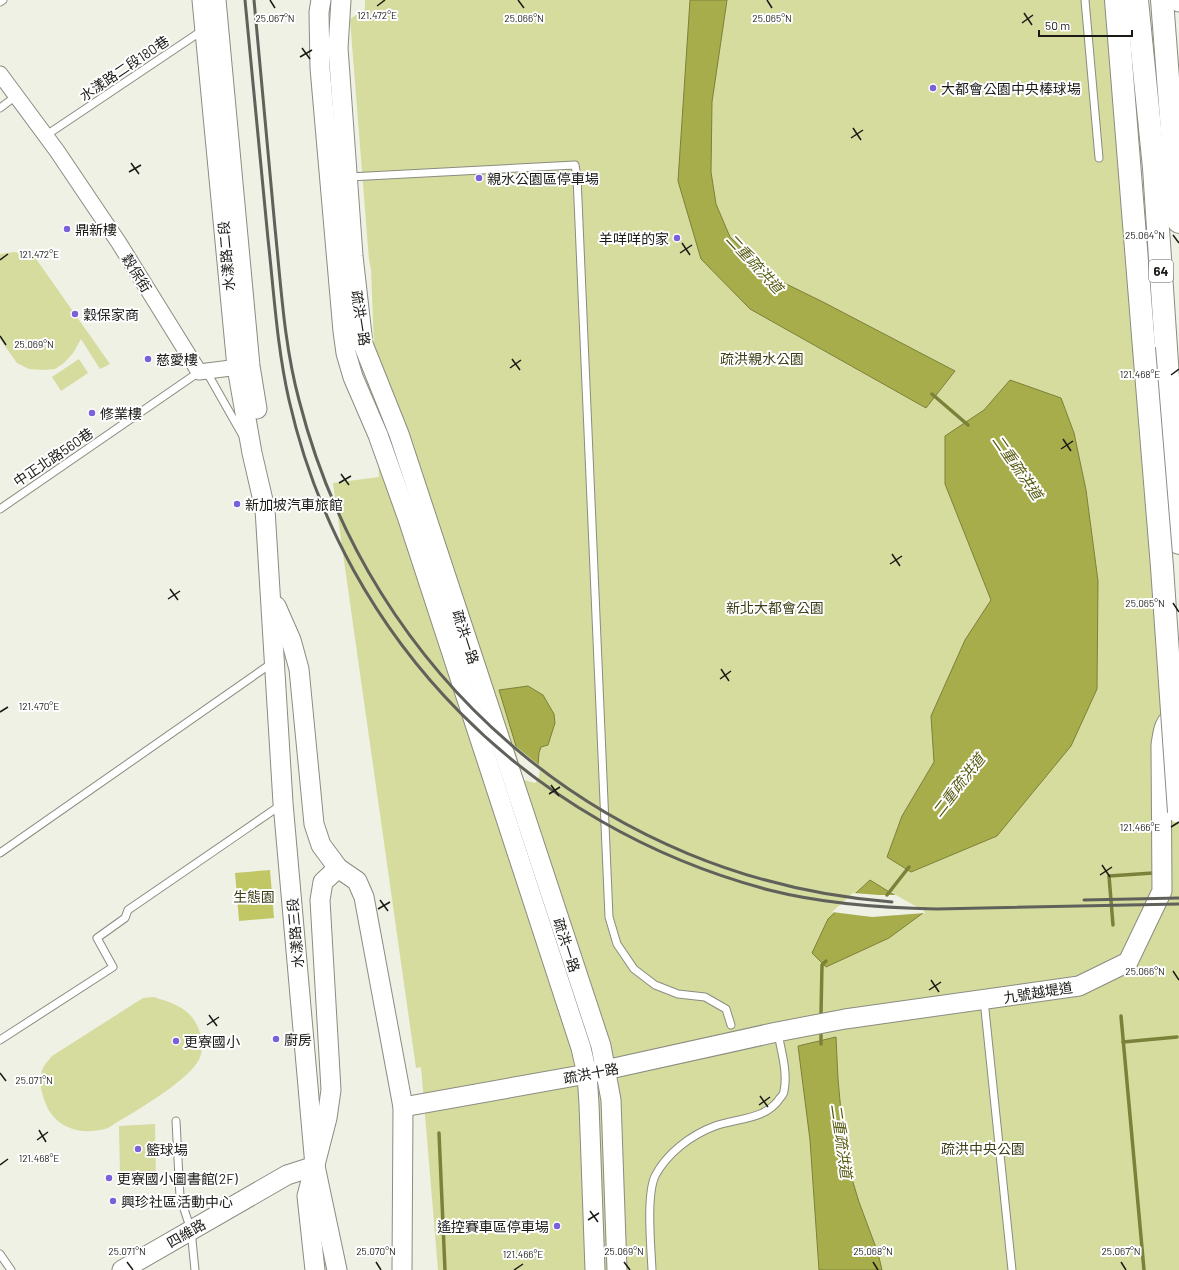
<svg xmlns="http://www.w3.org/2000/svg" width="1179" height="1270" viewBox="0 0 1179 1270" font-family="Barlow,'Noto Sans TC',sans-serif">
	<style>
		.green { fill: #d6db9e }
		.forest { fill: #c0c764 }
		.water { fill: #a7ad4a; stroke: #7c813a }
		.pier { fill: #eff1e5 }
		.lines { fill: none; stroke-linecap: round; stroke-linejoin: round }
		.stream { stroke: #7c813a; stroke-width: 3.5 }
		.service-casing { stroke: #8b8c81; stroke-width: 9 }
		.minor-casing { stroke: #8b8c81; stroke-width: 17 }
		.tertiary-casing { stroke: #8b8c81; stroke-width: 21 }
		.trunk-casing { stroke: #8b8c81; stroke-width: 24 }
		.service { stroke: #fff; stroke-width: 7 }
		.minor { stroke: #fff; stroke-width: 15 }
		.tertiary { stroke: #fff; stroke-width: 19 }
		.trunk { stroke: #fff; stroke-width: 22 }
		.rail { stroke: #60615a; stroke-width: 3 }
		.trunk-bridge-casing { stroke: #8b8c81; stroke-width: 24; stroke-linecap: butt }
		.trunk-bridge { stroke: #fff; stroke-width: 22 }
		.ticks { fill: none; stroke: #191a16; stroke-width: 1.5 }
		.poi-dot { fill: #7a60da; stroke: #fff; stroke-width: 1.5 }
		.labels { text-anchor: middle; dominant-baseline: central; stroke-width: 4; stroke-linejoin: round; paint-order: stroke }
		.shield { fill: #fff; stroke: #5e5f5c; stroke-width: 1 }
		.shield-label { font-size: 13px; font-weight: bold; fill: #191a16 }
		.street-label { font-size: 14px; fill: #191a16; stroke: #fff }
		.poi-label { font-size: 14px; fill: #191a16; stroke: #fff; text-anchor: start }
		.park-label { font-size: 14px; fill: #3c3e15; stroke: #fff }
		.water-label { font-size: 15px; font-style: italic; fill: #575b11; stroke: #fff }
		.ticks-label { font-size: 10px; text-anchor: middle; fill: #191a16; stroke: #fff; stroke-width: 4; stroke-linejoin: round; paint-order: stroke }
	</style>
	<rect width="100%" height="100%" fill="#eff1e5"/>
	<g class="green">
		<path d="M365,0H1115L1179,773V1270H438L421,1067L416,1068L333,483L379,477L371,269L369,260L350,19L365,9Z"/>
		<path d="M14,252L24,253L34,256L110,364L100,369L81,339L73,353L64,363L55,369L43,370L29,369L17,363L0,339V254Z"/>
		<path d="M79,359L88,373L61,391L52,377Z"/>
		<path d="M154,997C175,1004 193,1009 200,1033C202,1042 203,1049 200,1057C192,1080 130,1114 108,1128C79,1137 51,1127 43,1096C40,1087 39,1077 43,1068C45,1064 49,1060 52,1056L143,998Z"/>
		<path d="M155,1124L156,1185L129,1186L120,1173L119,1126Z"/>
	</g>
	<path class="forest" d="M270,870L274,918L239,921L235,873Z"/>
	<g class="water">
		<path d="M690,0H727L712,102L711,172L716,204L730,237L770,276L823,302L955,371L926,408L750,309L701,259L678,181Z"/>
		<path d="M1010,380L1061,398L1074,433L1086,490L1098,581L1097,689L1071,746L997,836L911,872L887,857L902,816L934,762L931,716L965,640L991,600L945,484V436L984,410Z"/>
		<path d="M528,686L543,695L554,714L555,723L548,745L541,747L539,753L537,776L526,779L499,690Z"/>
		<path d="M870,880L923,913L889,938L826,967L812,953L828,919Z"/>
		<path d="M836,1037L838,1079L845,1156L859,1202L878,1253L882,1270H819L810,1140L798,1046Z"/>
	</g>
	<g class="pier">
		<path d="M514,745L540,766L539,777L535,783L524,780Z"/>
		<path d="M853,893L879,895H896L924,911L925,913L872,917L832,912Z"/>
	</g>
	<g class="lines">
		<g class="stream">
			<path d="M932,394L968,425"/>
			<path d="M887,895L909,867"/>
			<path d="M1113,925L1109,876L1153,873"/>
			<path d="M821,1013L822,965L826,961"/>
			<path d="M1121,1016L1144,1270"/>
			<path d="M1123,1042L1177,1037"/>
			<path d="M821,1044V1035"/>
			<path d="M439,1133L445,1270"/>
		</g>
		<defs>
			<g id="service">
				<path d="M1085,0L1099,158"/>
				<path d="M0,2L3,0"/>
				<path d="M0,108L16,96"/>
				<path d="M45,136L203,30"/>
				<path d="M349,177L575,165L577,177L609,917L617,944L634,969L655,985L678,994L705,997L726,1009L731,1025"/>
				<path d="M0,509L199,372L209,376L243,436"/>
				<path d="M0,853L272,663"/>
				<path d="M984,1000L1012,1270"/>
				<path d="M0,1040L113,967L97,938L125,918L128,910L281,805"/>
				<path d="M176,1121L180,1197L191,1230L195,1270"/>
				<path d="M0,1254L11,1270"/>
				<path d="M652,1270C651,1247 646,1196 655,1176C667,1153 691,1135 715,1126C737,1118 766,1120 780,1098C782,1096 784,1093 784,1091C788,1072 781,1051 778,1033"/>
			</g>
			<path id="minor" d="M0,74L57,151L119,243L199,372L247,366"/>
			<g id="tertiary">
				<path d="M202,0L237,367L252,453L265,509L283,803L315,1166L337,1270"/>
				<path d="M216,0L250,366L257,409"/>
				<path d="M321,0L319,12L320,68L343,331L346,353L353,377L378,435L408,519L581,1048L587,1074L589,1104L595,1270"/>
				<path d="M341,0L338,48L353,256L363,344L399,434L601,1046L611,1100L617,1270"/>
				<path d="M1179,0V2"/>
				<path d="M276,606L291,640L299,669L314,824L321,845L338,868"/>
				<path d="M403,1107L587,1074L777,1032L845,1019L1079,986L1128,962L1162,891L1161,745C1163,733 1163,722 1175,715"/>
				<path d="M122,1270L287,1175L315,1166"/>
				<path d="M315,1270L307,1196L327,1118L331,1090L320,900L323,882L338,868L357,881L364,897L403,1107L402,1270"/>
			</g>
			<g id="trunk">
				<path d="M1116,0L1144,348"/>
				<path d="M1137,0L1154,168L1179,543"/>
				<path d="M1162,0L1179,222"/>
			</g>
		</defs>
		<use href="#service" class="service-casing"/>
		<use href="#minor" class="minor-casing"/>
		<use href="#tertiary" class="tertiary-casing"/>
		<use href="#trunk" class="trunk-casing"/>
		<use href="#service" class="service"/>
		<use href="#minor" class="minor"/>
		<use href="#tertiary" class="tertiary"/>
		<use href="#trunk" class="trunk"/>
		<g class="rail">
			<path d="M245,0C253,80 261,160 268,239C274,293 277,347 289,400C344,643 530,827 769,890C824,904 880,908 937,909L1179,904"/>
			<path d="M254,0C261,76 268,152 275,228C281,286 284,344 299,400C370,679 604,880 892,902"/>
			<path d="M1084,900L1179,898"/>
		</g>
		<defs>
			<path id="trunk-bridge" d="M1144,348L1162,567L1179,812"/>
		</defs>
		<use href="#trunk-bridge" class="trunk-bridge-casing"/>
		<use href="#trunk-bridge" class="trunk-bridge"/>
	</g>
	<path class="ticks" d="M270,0L275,8M518,0L524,8M767,0L772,8M377,6L385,0M1024,13L1032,25M1022,23L1033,15M302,48L310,59M300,57L312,50M853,128L861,140M851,138L863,130M131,163L139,174M129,172L141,165M1173,235L1179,243M682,243L690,255M680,253L692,245M0,260L8,254M0,336L6,345M512,359L520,370M510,368L521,360M1171,375L1179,369M1063,439L1071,451M1061,449L1073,441M341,474L349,485M339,483L351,476M892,554L900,566M890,564L902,556M170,589L178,600M168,599L180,591M1173,603L1179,612M721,669L729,681M720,679L731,671M0,712L8,707M551,785L559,796M549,794L560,787M1171,827L1179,822M1102,865L1110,877M1100,875L1112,867M380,900L388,911M378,909L390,902M1173,971L1179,980M931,980L939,992M929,990L941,982M209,1015L217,1026M207,1025L219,1017M0,1073L6,1081M760,1096L768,1107M759,1105L770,1097M39,1130L46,1142M37,1140L48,1132M0,1165L8,1159M590,1211L598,1222M588,1220L599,1213M127,1262L133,1270M376,1262L381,1270M624,1262L630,1270M873,1262L878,1270M1121,1262L1126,1270M514,1270L523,1264"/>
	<g class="poi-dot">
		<circle cx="933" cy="88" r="4"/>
		<circle cx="479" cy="178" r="4"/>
		<circle cx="67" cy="229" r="4"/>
		<circle cx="677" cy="238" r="4"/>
		<circle cx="75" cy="314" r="4"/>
		<circle cx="148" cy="359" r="4"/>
		<circle cx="92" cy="413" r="4"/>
		<circle cx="237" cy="504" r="4"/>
		<circle cx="276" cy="1039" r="4"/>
		<circle cx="176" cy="1041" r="4"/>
		<circle cx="138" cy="1149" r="4"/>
		<circle cx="109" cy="1178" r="4"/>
		<circle cx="113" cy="1201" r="4"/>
		<circle cx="557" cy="1226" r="4"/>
	</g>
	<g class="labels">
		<rect class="shield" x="1149" y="260" width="24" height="22" rx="3"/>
		<g class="shield-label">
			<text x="1161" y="271">64</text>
		</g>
		<g class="street-label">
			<text transform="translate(124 68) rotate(-34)">水漾路二段180巷</text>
			<text transform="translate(226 256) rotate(-95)">水漾路二段</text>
			<text transform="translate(137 273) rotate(58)">穀保街</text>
			<text transform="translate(361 318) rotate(81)">疏洪一路</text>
			<text transform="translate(53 457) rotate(-34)">中正北路560巷</text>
			<text transform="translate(466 637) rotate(72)">疏洪一路</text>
			<text transform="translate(295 933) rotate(-95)">水漾路三段</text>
			<text transform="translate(567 945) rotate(72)">疏洪一路</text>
			<text transform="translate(1038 992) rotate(-9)">九號越堤道</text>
			<text transform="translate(591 1073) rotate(-11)">疏洪十路</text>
			<text transform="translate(186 1233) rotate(-30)">四維路</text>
		</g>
		<g class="poi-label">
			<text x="941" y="88">大都會公園中央棒球場</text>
			<text x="487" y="178">親水公園區停車場</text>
			<text x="75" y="229">鼎新樓</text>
			<text x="669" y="238" text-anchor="end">羊咩咩的家</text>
			<text x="83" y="314">穀保家商</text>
			<text x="156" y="359">慈愛樓</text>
			<text x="100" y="413">修業樓</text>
			<text x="245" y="504">新加坡汽車旅館</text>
			<text x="284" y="1039">廚房</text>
			<text x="184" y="1041">更寮國小</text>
			<text x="146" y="1149">籃球場</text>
			<text x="117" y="1178">更寮國小圖書館(2F)</text>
			<text x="121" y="1201">興珍社區活動中心</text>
			<text x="549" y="1226" text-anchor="end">遙控賽車區停車場</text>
		</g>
		<g class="park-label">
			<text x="762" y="358">疏洪親水公園</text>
			<text x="775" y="607">新北大都會公園</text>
			<text x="254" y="896">生態園</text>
			<text x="983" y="1148">疏洪中央公園</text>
		</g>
		<g class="water-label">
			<text transform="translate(755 263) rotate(47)">二重疏洪道</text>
			<text transform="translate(1018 467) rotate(55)">二重疏洪道</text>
			<text transform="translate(958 785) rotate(-52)">二重疏洪道</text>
			<text transform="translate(842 1141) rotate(82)">二重疏洪道</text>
		</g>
	</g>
	<g class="ticks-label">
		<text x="377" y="19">121.472°E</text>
		<text x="275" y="22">25.067°N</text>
		<text x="524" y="22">25.066°N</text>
		<text x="772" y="22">25.065°N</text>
		<text x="1145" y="239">25.064°N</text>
		<text x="39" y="258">121.472°E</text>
		<text x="34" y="348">25.069°N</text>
		<text x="1140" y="378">121.468°E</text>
		<text x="1145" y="607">25.065°N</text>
		<text x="39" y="710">121.470°E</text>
		<text x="1140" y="831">121.466°E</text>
		<text x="1145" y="975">25.066°N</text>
		<text x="34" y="1084">25.071°N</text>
		<text x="39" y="1162">121.468°E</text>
		<text x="127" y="1255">25.071°N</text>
		<text x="376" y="1255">25.070°N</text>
		<text x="624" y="1255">25.069°N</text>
		<text x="873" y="1255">25.068°N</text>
		<text x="1121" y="1255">25.067°N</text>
		<text x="523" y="1258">121.466°E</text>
	</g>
	<path d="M1039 30v6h93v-6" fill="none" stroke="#191a16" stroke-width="2"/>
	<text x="1045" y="30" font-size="12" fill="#191a16" stroke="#ffffff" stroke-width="3" paint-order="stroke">50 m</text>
</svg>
